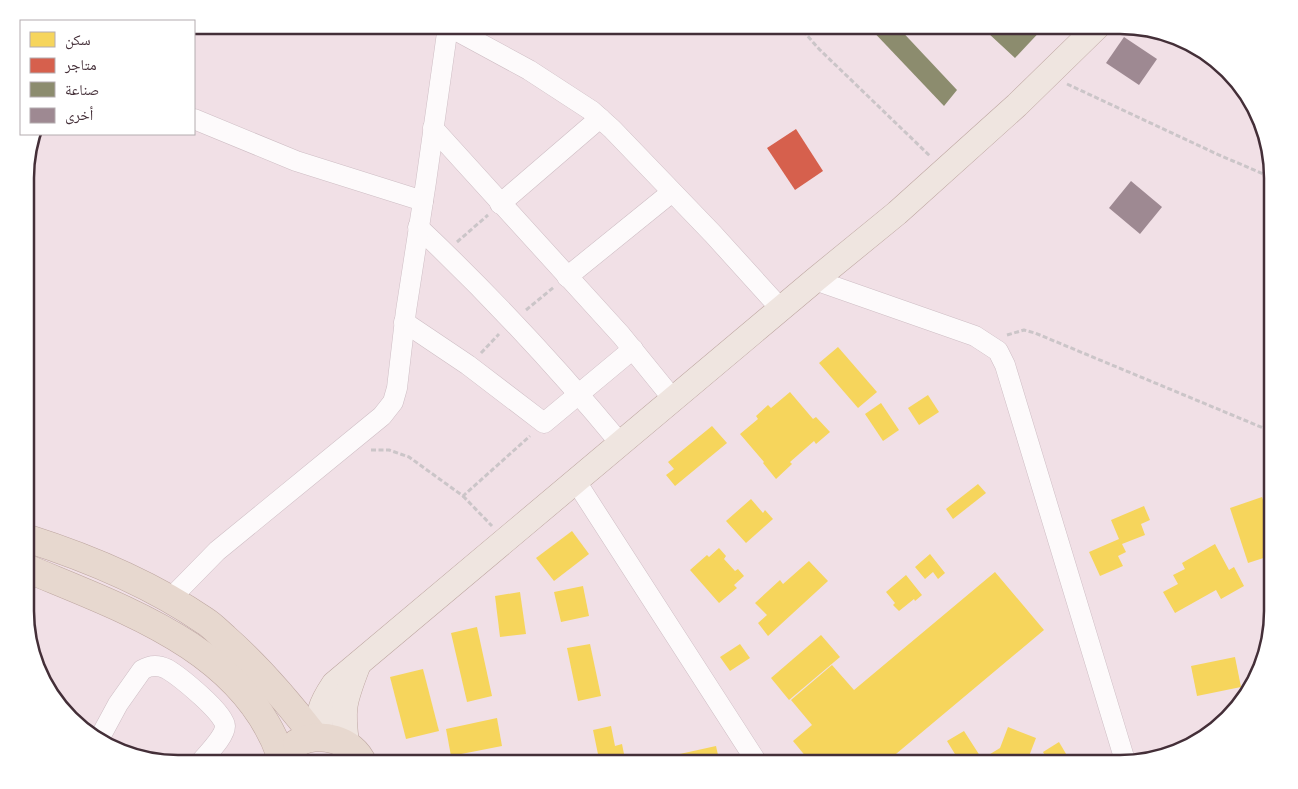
<svg xmlns="http://www.w3.org/2000/svg" width="1298" height="789" viewBox="0 0 1298 789" font-family="'Noto Sans','Noto Naskh Arabic',sans-serif">
	<style>
		.homes { fill: #f6d55c }
		.shops { fill: #d6604d }
		.industry { fill: #8c8c6e }
		.building { fill: #9e8992 }
		.lines { fill: none; stroke-linecap: round; stroke-linejoin: round }
		.minor-casing { stroke: #cebdc4; stroke-width: 21 }
		.major-casing { stroke: #bda6a0; stroke-width: 26 }
		.highway-casing { stroke: #bda6a0; stroke-width: 29 }
		.path { stroke: #cbc5c8; stroke-width: 3; stroke-dasharray: 5 2.5; stroke-linecap: butt }
		.minor { stroke: #fdfafb; stroke-width: 20 }
		.major { stroke: #efe5e0; stroke-width: 25 }
		.highway { stroke: #e7d8cf; stroke-width: 28 }
		.rim { fill: none; stroke: #442f38; stroke-width: 2.5 }
	</style>
	<rect width="100%" height="100%" fill="#f1e0e6"/>
	<g class="homes">
		<path d="M838,347L877,392L858,408L819,363Z"/>
		<path d="M790,392L813,419L816,417L830,432L816,444L814,441L790,462L792,464L776,479L763,463L764,462L740,434L758,419L756,416L768,405L771,408Z"/>
		<path d="M928,395L939,412L919,425L908,408Z"/>
		<path d="M881,403L899,430L883,441L865,414Z"/>
		<path d="M712,426L727,443L675,486L666,475L674,469L668,462Z"/>
		<path d="M978,484L986,493L953,519L946,509Z"/>
		<path d="M1262,497L1273,528V555L1248,563L1230,508Z"/>
		<path d="M751,499L763,513L765,510L773,519L746,543L726,521Z"/>
		<path d="M1144,506L1150,520L1141,524L1145,535L1122,544L1126,552L1118,556L1123,566L1100,576L1089,552L1119,539L1111,520Z"/>
		<path d="M572,531L589,554L554,581L536,558Z"/>
		<path d="M1215,544L1229,570L1234,567L1244,586L1221,599L1216,590L1175,613L1163,592L1178,584L1173,575L1185,569L1182,563Z"/>
		<path d="M719,548L726,556L724,559L735,571L738,569L744,576L734,585L737,588L719,603L690,570L707,555L709,557Z"/>
		<path d="M930,554L945,573L938,579L933,572L925,579L915,567Z"/>
		<path d="M809,561L828,581L768,636L758,623L767,615L755,603L780,580L783,584Z"/>
		<path d="M995,572L1044,630L884,764H812L793,741L812,725L791,700L832,665L854,690Z"/>
		<path d="M906,575L922,595L915,601L914,599L899,611L893,605L895,603L886,592Z"/>
		<path d="M583,586L589,616L561,622L554,592Z"/>
		<path d="M520,592L526,634L500,637L495,596Z"/>
		<path d="M477,627L492,696L467,702L451,633Z"/>
		<path d="M821,635L840,657L789,700L771,678Z"/>
		<path d="M590,644L601,696L578,701L567,648Z"/>
		<path d="M740,644L750,658L730,671L720,657Z"/>
		<path d="M1235,657L1241,687L1197,696L1191,666Z"/>
		<path d="M423,669L439,731L406,739L390,677Z"/>
		<path d="M497,718L502,746L451,756L446,729Z"/>
		<path d="M611,726L615,746L622,744L626,764H600L593,730Z"/>
		<path d="M1008,727L1036,738L1026,764H961L947,741L964,731L982,759L1000,748Z"/>
		<path d="M1059,742L1072,764H1050L1043,752Z"/>
		<path d="M716,746L720,764H658L657,759Z"/>
	</g>
	<path class="shops" d="M796,129L823,171L795,190L767,148Z"/>
	<g class="industry">
		<path d="M867,25H896L957,90L944,106Z"/>
		<path d="M991,25H1046L1015,58L988,33L994,28Z"/>
	</g>
	<g class="building">
		<path d="M1124,37L1157,59L1139,85L1106,63Z"/>
		<path d="M1131,181L1162,207L1140,234L1109,208Z"/>
		<path d="M26,243L35,246L28,275H26Z"/>
	</g>
	<g class="lines">
		<defs>
			<g id="minor">
				<path d="M446,25L529,70L592,111L612,129L713,234L781,309"/>
				<path d="M194,119L296,161L423,201"/>
				<path d="M433,128L621,335L673,399"/>
				<path d="M500,204L600,118"/>
				<path d="M418,227C490,295 557,367 620,443"/>
				<path d="M567,277L672,192"/>
				<path d="M815,280L975,336L998,351L1005,365L1126,764"/>
				<path d="M404,322L468,365L544,423L633,349"/>
				<path d="M575,480L758,764"/>
				<path d="M170,599L217,551L382,416L393,402L397,388L406,311L426,182L448,26"/>
				<path d="M98,741L118,704L142,670C150,665 159,665 167,669C179,676 225,713 225,726C225,737 206,755 199,764"/>
			</g>
			<g id="major">
				<path d="M322,737C317,712 320,705 334,684L815,280L897,213L1017,105L1099,25"/>
				<path d="M347,745C341,708 345,699 358,665"/>
			</g>
			<g id="highway">
				<path d="M26,538C89,558 151,584 205,621C213,626 219,633 225,638C259,668 288,702 315,737"/>
				<path d="M26,568C123,609 243,648 281,756"/>
				<path d="M297,743C319,731 353,739 363,764"/>
			</g>
		</defs>
		<use href="#minor" class="minor-casing"/>
		<use href="#major" class="major-casing"/>
		<use href="#highway" class="highway-casing"/>
		<g class="path">
			<path d="M798,25L819,49L931,157"/>
			<path d="M1067,84L1219,155L1273,178"/>
			<path d="M457,242L488,215"/>
			<path d="M526,310L554,287"/>
			<path d="M1007,335L1024,330L1035,333L1273,432"/>
			<path d="M481,353L499,334"/>
			<path d="M371,450H389L409,457L463,496L530,436"/>
			<path d="M463,496L492,526"/>
		</g>
		<use href="#minor" class="minor"/>
		<use href="#major" class="major"/>
		<use href="#highway" class="highway"/>
	</g>
	<path d="M0 0H1298V789H0ZM178 34H1120A144 144 0 0 1 1264 178V611A144 144 0 0 1 1120 755H178A144 144 0 0 1 34 611V178A144 144 0 0 1 178 34Z" fill="#fff" fill-rule="evenodd"/>
	<path class="rim" d="M178 34H1120A144 144 0 0 1 1264 178V611A144 144 0 0 1 1120 755H178A144 144 0 0 1 34 611V178A144 144 0 0 1 178 34Z"/>
	<rect x="20" y="20" width="175" height="115" fill="#ffffff" stroke="#b4acaf"/>
	<rect x="30" y="32" width="25" height="15" fill="#f6d55c" stroke="#b4acaf"/>
	<text x="65" y="45" font-size="15" fill="#442f38">سكن</text>
	<rect x="30" y="58" width="25" height="15" fill="#d6604d" stroke="#b4acaf"/>
	<text x="65" y="70" font-size="15" fill="#442f38">متاجر</text>
	<rect x="30" y="82" width="25" height="15" fill="#8c8c6e" stroke="#b4acaf"/>
	<text x="65" y="95" font-size="15" fill="#442f38">صناعة</text>
	<rect x="30" y="108" width="25" height="15" fill="#9e8992" stroke="#b4acaf"/>
	<text x="65" y="120" font-size="15" fill="#442f38">أخرى</text>
</svg>
